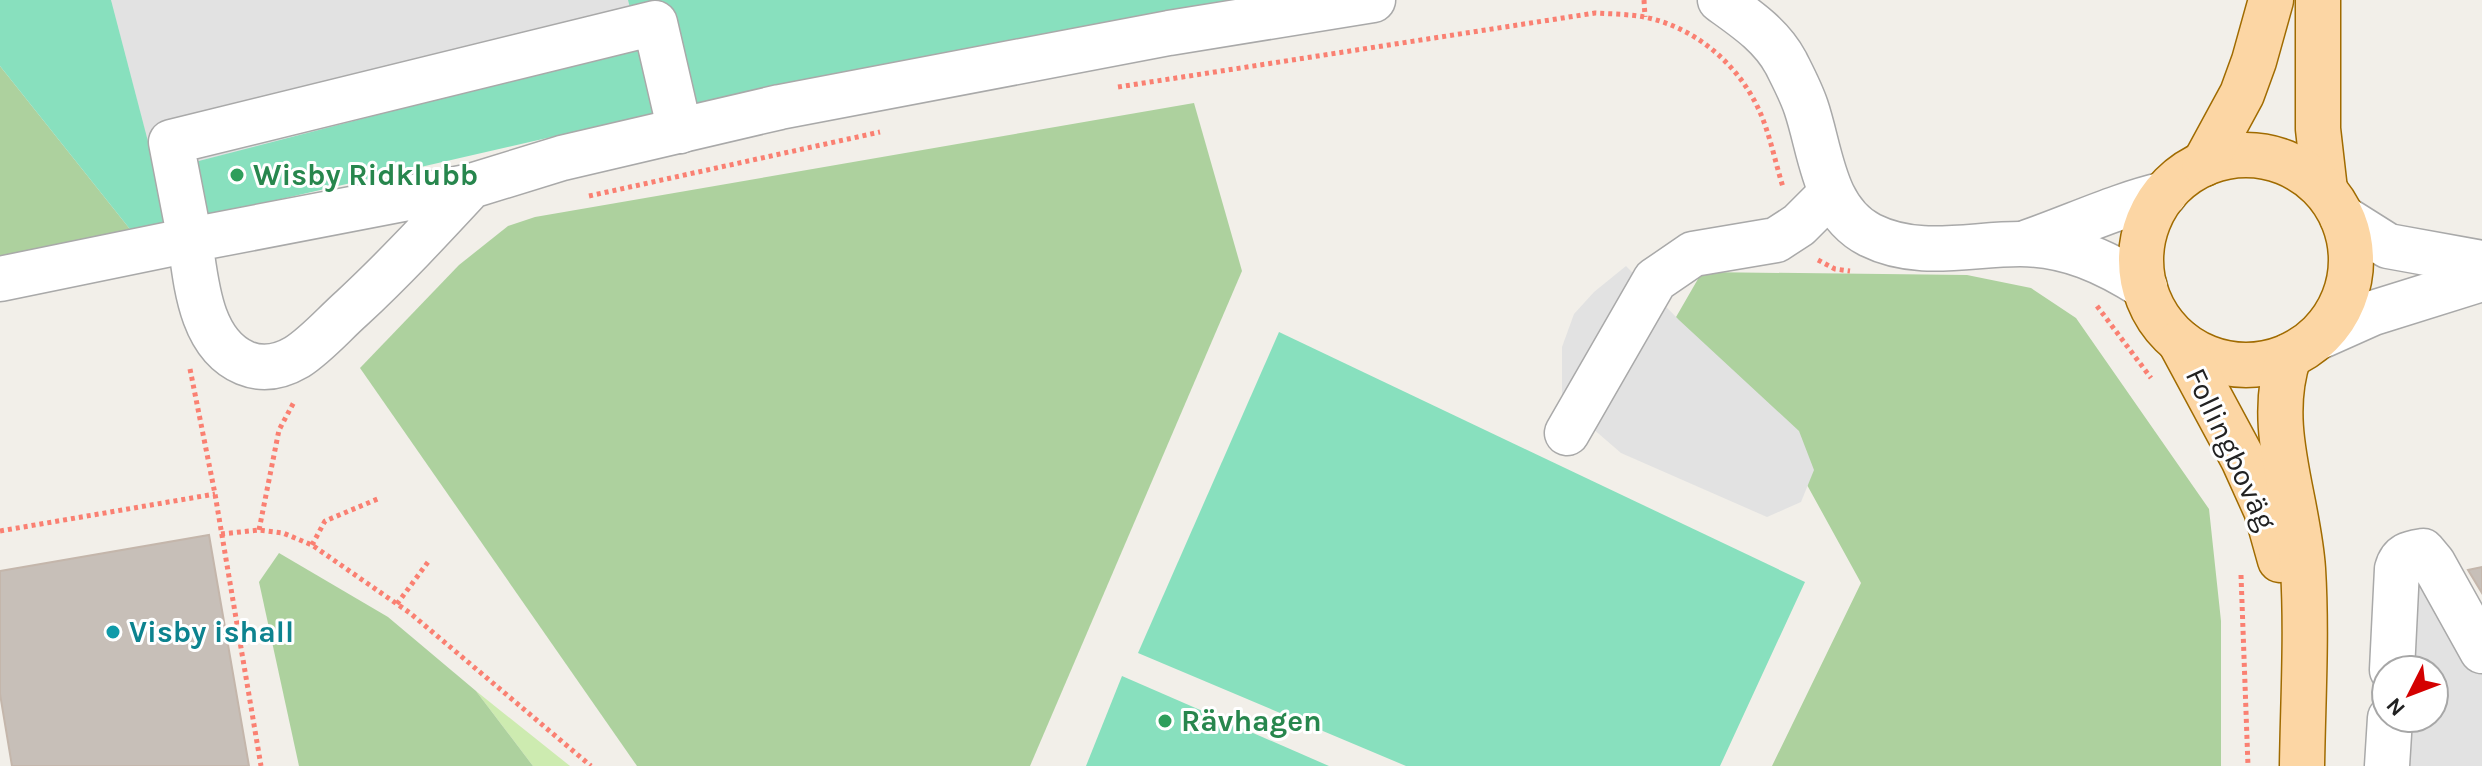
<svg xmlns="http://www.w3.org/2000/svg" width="2482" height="766" viewBox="0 0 2482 766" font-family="Karla,sans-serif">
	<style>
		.grass { fill: #cdebb0 }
		.forest { fill: #add19e }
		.pitch { fill: #88e0be }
		.parking { fill: #e2e2e2; fill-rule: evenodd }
		.building { fill: #c7bfb8; stroke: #c4b6ab; stroke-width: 2 }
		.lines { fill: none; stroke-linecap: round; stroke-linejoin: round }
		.minor-casing { stroke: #a9a9a9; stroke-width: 47 }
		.major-casing { stroke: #a06b00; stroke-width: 47 }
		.path { stroke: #fa8072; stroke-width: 5; stroke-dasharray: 4 4; stroke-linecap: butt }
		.minor { stroke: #fff; stroke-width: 44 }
		.major { stroke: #fcd6a4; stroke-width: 44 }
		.leisure-dot { fill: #2e9e5b; stroke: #fff; stroke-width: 3 }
		.culture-dot { fill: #0f9aa8; stroke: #fff; stroke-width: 3 }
		.labels { text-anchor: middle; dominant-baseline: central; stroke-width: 6; stroke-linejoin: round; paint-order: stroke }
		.leisure-label { font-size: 30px; font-weight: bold; fill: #27864d; stroke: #fff; text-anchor: start }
		.street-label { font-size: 30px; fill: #222; stroke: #fff }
		.culture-label { font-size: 30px; font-weight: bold; fill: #0d838f; stroke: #fff; text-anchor: start }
	</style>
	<rect width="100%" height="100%" fill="#f2efe9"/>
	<path class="grass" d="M476,691L570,766H533Z"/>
	<g class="forest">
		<path d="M0,66L133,233L0,262Z"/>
		<path d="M1194,103L1242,271L1030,766H637L360,368L459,265L508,226L535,217Z"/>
		<path d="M1702,272L1967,275L2031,288L2076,318L2209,509L2221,621V766H1772L1861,583L1790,454L1672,324Z"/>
		<path d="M279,553L388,617L476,691L533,766H299L259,582Z"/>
	</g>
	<g class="pitch">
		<path d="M0,0H1256L1000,44L643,116L133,233L0,66Z"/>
		<path d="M1279,332L1805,582L1720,766H1406L1138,653Z"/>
		<path d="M1122,676L1329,766H1086Z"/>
	</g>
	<g class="parking">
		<path d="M111,0H628L640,47L156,172Z"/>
		<path d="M1626,266L1679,320L1799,431L1814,470L1801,502L1767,517L1621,453L1562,402V347L1574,314L1594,292Z"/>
		<path d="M2381,566L2448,575L2482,633V766H2374ZM2386,670H2434V718H2386Z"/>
	</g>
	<g class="building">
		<path d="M209,535L249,766H12L0,694V571Z"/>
		<path d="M2482,567V593L2468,570Z"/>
	</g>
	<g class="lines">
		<defs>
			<g id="minor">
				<path d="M1720,0C1745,18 1771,35 1786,63C1793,77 1801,92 1806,107C1821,151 1823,211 1870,235C1918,259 1969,244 2020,244C2067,244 2106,262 2145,287"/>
				<path d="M471,186C432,228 394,269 352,308C334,324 317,344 297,357C280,367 262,370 245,363C200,344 196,282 190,240L471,186L562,158L780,107L1169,33L1373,0"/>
				<path d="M2342,217L2388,246L2482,263"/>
				<path d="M2028,242C2074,226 2118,205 2165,194"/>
				<path d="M0,279L190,240L171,142L655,23L680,131"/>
				<path d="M2317,338L2373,313L2482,279"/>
				<path d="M1567,433L1655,280L1693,254L1776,240L1799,225L1831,193"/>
				<path d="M2392,670L2397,569C2401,554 2410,553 2423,551L2433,563L2482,651"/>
				<path d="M2387,766L2390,718"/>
			</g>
			<g id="major">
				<path d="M2318,0V129L2325,190"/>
				<circle cx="2246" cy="260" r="105"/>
				<path d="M2204,164L2242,94L2254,61L2271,0"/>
				<path d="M2180,342L2243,459L2266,510L2280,560"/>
				<path d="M2289,356C2265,427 2298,496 2303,569C2307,634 2303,700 2302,766"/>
			</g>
		</defs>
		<use href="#minor" class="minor-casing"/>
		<use href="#major" class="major-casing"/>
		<g class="path">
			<path d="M1644,0L1645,17"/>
			<path d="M1118,87L1595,13C1611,14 1628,14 1644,17C1695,27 1738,64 1759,110C1770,134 1775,162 1783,187"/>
			<path d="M589,196L880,132"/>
			<path d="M1818,260L1835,269L1850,271"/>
			<path d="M2097,306L2151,378"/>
			<path d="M190,369L215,494L261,766"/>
			<path d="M259,530L279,430L294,402"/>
			<path d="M0,531L215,494"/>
			<path d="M221,534L259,530L283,533L312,545L410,613L591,766"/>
			<path d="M312,545L325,521L380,498"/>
			<path d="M2241,575L2248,766"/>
			<path d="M397,604L428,562"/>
		</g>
		<use href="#minor" class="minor"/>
		<use href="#major" class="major"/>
	</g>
	<g class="leisure-dot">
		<circle cx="237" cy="175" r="8"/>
		<circle cx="1165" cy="721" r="8"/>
	</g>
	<circle class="culture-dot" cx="113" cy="632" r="8"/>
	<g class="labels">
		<g class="leisure-label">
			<text x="253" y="175">Wisby Ridklubb</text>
			<text x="1181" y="721">Rävhagen</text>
		</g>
		<g class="street-label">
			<text transform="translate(2231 449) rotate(65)">Follingboväg</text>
		</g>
		<g class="culture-label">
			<text x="129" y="632">Visby ishall</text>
		</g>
	</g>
	<g transform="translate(2410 694) rotate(228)"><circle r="38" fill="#ffffff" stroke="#a7a7a7" stroke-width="2"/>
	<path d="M0-6L14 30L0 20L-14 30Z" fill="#d40000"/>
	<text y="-12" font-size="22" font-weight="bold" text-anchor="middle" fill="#222222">N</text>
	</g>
</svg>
